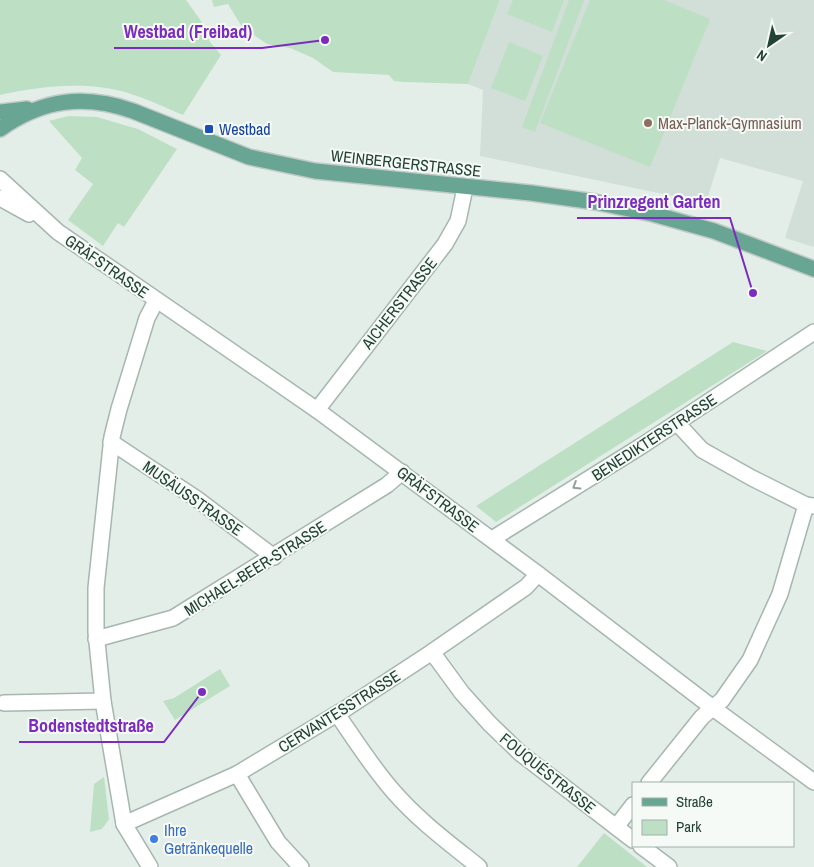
<svg xmlns="http://www.w3.org/2000/svg" width="814" height="867" viewBox="0 0 814 867" font-family="'Archivo Narrow',sans-serif">
	<style>
		.built { fill: #d2ded8 }
		.green { fill: #bde0c5 }
		.lines { fill: none; stroke-linecap: round; stroke-linejoin: round }
		.minor-casing { stroke: #a6b7b0; stroke-width: 18 }
		.major-casing { stroke: #c1cac7; stroke-width: 18 }
		.minor { stroke: #fff; stroke-width: 15 }
		.major { stroke: #68a593; stroke-width: 15 }
		.oneway { stroke: #91a09b }
		.education-dot { fill: #8d6e63; stroke: #f5faf7; stroke-width: 2 }
		.transit-dot { fill: #1a4fb4; stroke: #f5faf7; stroke-width: 2 }
		.shop-dot { fill: #3f7fe0; stroke: #f5faf7; stroke-width: 2 }
		.labels { text-anchor: middle; dominant-baseline: central; stroke-width: 4; stroke-linejoin: round; paint-order: stroke }
		.education-label { font-size: 16px; fill: #785e54; stroke: #f5faf7; text-anchor: start }
		.transit-label { font-size: 16px; fill: #164399; stroke: #f5faf7; text-anchor: start }
		.street-label { font-size: 16px; fill: #234137; stroke: #f5faf7 }
		.shop-label { font-size: 16px; fill: #366cbe; stroke: #f5faf7; text-anchor: start }
		.leader { fill: none; stroke: #7b2cbf; stroke-width: 2 }
		.callout-dot { fill: #7b2cbf; stroke: #f5faf7; stroke-width: 2 }
		.callout-label { font-size: 18px; text-anchor: middle; font-weight: bold; fill: #7b2cbf; stroke: #f5faf7; stroke-width: 4; stroke-linejoin: round; paint-order: stroke }
	</style>
	<rect width="100%" height="100%" fill="#e4eee9"/>
	<path class="built" d="M500,0H814V247L785,238L803,181L720,158L706,203L480,156L483,90L468,84Z"/>
	<g class="green">
		<path d="M0,0H186L201,21L210,42L221,55L183,115C164,107 145,98 125,92C85,81 40,86 0,95Z"/>
		<path d="M212,0H500L468,84L404,82L394,81L389,75L333,72L313,58L290,48L267,44L242,27L228,4L214,7Z"/>
		<path d="M513,0H564L552,32L507,14Z"/>
		<path d="M569,0H584L535,132L522,127Z"/>
		<path d="M590,0H664L710,19L650,167L540,123Z"/>
		<path d="M509,42L543,56L525,101L491,88Z"/>
		<path d="M68,116L97,117L138,129L177,149L124,227L118,223L103,246L68,220L93,184L75,170L82,158L49,121Z"/>
		<path d="M733,342L767,351L496,522L476,506Z"/>
		<path d="M220,669L230,686L175,720L163,701L174,698Z"/>
		<path d="M104,777L109,819L102,829L90,832L94,784Z"/>
		<path d="M604,833L647,867H577Z"/>
	</g>
	<g class="lines">
		<defs>
			<g id="minor">
				<path d="M0,179L58,232L317,410L538,574L713,708L814,782"/>
				<path d="M0,198L29,214"/>
				<path d="M317,410L445,244L458,221L465,188"/>
				<path d="M677,423L702,450L752,478L806,505L814,506"/>
				<path d="M111,442L197,499L274,557"/>
				<path d="M492,539L643,445L814,332"/>
				<path d="M96,639L173,618L387,485L402,472"/>
				<path d="M432,652L462,693L489,723L520,753L633,840"/>
				<path d="M4,703L103,701"/>
				<path d="M337,714C355,740 372,767 393,791C418,820 449,843 479,867"/>
				<path d="M237,774L278,842L301,867"/>
				<path d="M649,783L702,717L722,700L750,660L780,594L806,505"/>
				<path d="M124,824L237,774L345,709L432,652L526,587L538,574"/>
				<path d="M616,827L633,805"/>
				<path d="M641,846L669,867"/>
				<path d="M150,867L124,824L103,701L96,632V588L112,437L119,409L147,318L156,301"/>
			</g>
			<g id="major">
				<path d="M0,112L27,109"/>
				<path d="M0,129C43,99 84,94 133,111L249,157L315,171L531,193L595,202L653,214L714,231L814,269"/>
			</g>
		</defs>
		<use href="#minor" class="minor-casing"/>
		<use href="#major" class="major-casing"/>
		<use href="#minor" class="minor"/>
		<use href="#major" class="major"/>
	</g>
	<defs><path id="oneway-chevron" d="M-2-3.5L2.5 0L-2 3.5" fill="none" stroke-width="1.6" stroke-linecap="round" stroke-linejoin="round" transform="scale(1.25)"/></defs>
	<use class="oneway" href="#oneway-chevron" transform="translate(576 486) rotate(148)"/>
	<circle class="education-dot" cx="648" cy="123" r="5"/>
	<rect class="transit-dot" x="204" y="124" width="10" height="10" rx="2.5"/>
	<circle class="shop-dot" cx="154" cy="839" r="5"/>
	<g class="labels">
		<g class="education-label">
			<text x="658" y="123">Max-Planck-Gymnasium</text>
		</g>
		<g class="transit-label">
			<text x="219" y="129">Westbad</text>
		</g>
		<g class="street-label">
			<text transform="translate(406 163) rotate(6)">WEINBERGERSTRASSE</text>
			<text transform="translate(107 266) rotate(35)">GRÄFSTRASSE</text>
			<text transform="translate(399 303) rotate(-52)">AICHERSTRASSE</text>
			<text transform="translate(654 437) rotate(-33)">BENEDIKTERSTRASSE</text>
			<text transform="translate(193 498) rotate(35)">MUSÄUSSTRASSE</text>
			<text transform="translate(438 499) rotate(37)">GRÄFSTRASSE</text>
			<text transform="translate(255 568) rotate(-32)">MICHAEL-BEER-STRASSE</text>
			<text transform="translate(339 711) rotate(-32)">CERVANTESSTRASSE</text>
			<text transform="translate(548 773) rotate(39)">FOUQUÉSTRASSE</text>
		</g>
		<g class="shop-label">
			<text x="164" y="830">Ihre<tspan x="164" dy="18">Getränkequelle</tspan></text>
		</g>
	</g>
	<path class="leader" d="M325 40L262 48H114M753 293L730 218H577M202 692L164 742H19"/>
	<g class="callout-dot">
		<circle cx="325" cy="40" r="5"/>
		<circle cx="753" cy="293" r="5"/>
		<circle cx="202" cy="692" r="5"/>
	</g>
	<g class="callout-label">
		<text x="188" y="38">Westbad (Freibad)</text>
		<text x="654" y="208">Prinzregent Garten</text>
		<text x="91" y="732">Bodenstedtstraße</text>
	</g>
	<rect x="632" y="782" width="162" height="65" fill="#f5faf7" stroke="#a1b0aa"/>
	<rect x="642" y="798" width="25" height="8" fill="#68a593" stroke="#a1b0aa"/>
	<text x="676" y="807" font-size="15" fill="#234137">Straße</text>
	<rect x="642" y="820" width="25" height="15" fill="#bde0c5" stroke="#a1b0aa"/>
	<text x="676" y="832" font-size="15" fill="#234137">Park</text>
	<g transform="translate(769 45) rotate(214)" stroke="#f5faf7" stroke-width="4" paint-order="stroke">
	<path d="M0-4L9 19L0 12L-9 19Z" fill="#234137"/>
	<text y="-8" font-size="14" font-weight="bold" text-anchor="middle" fill="#234137">N</text>
	</g>
</svg>
